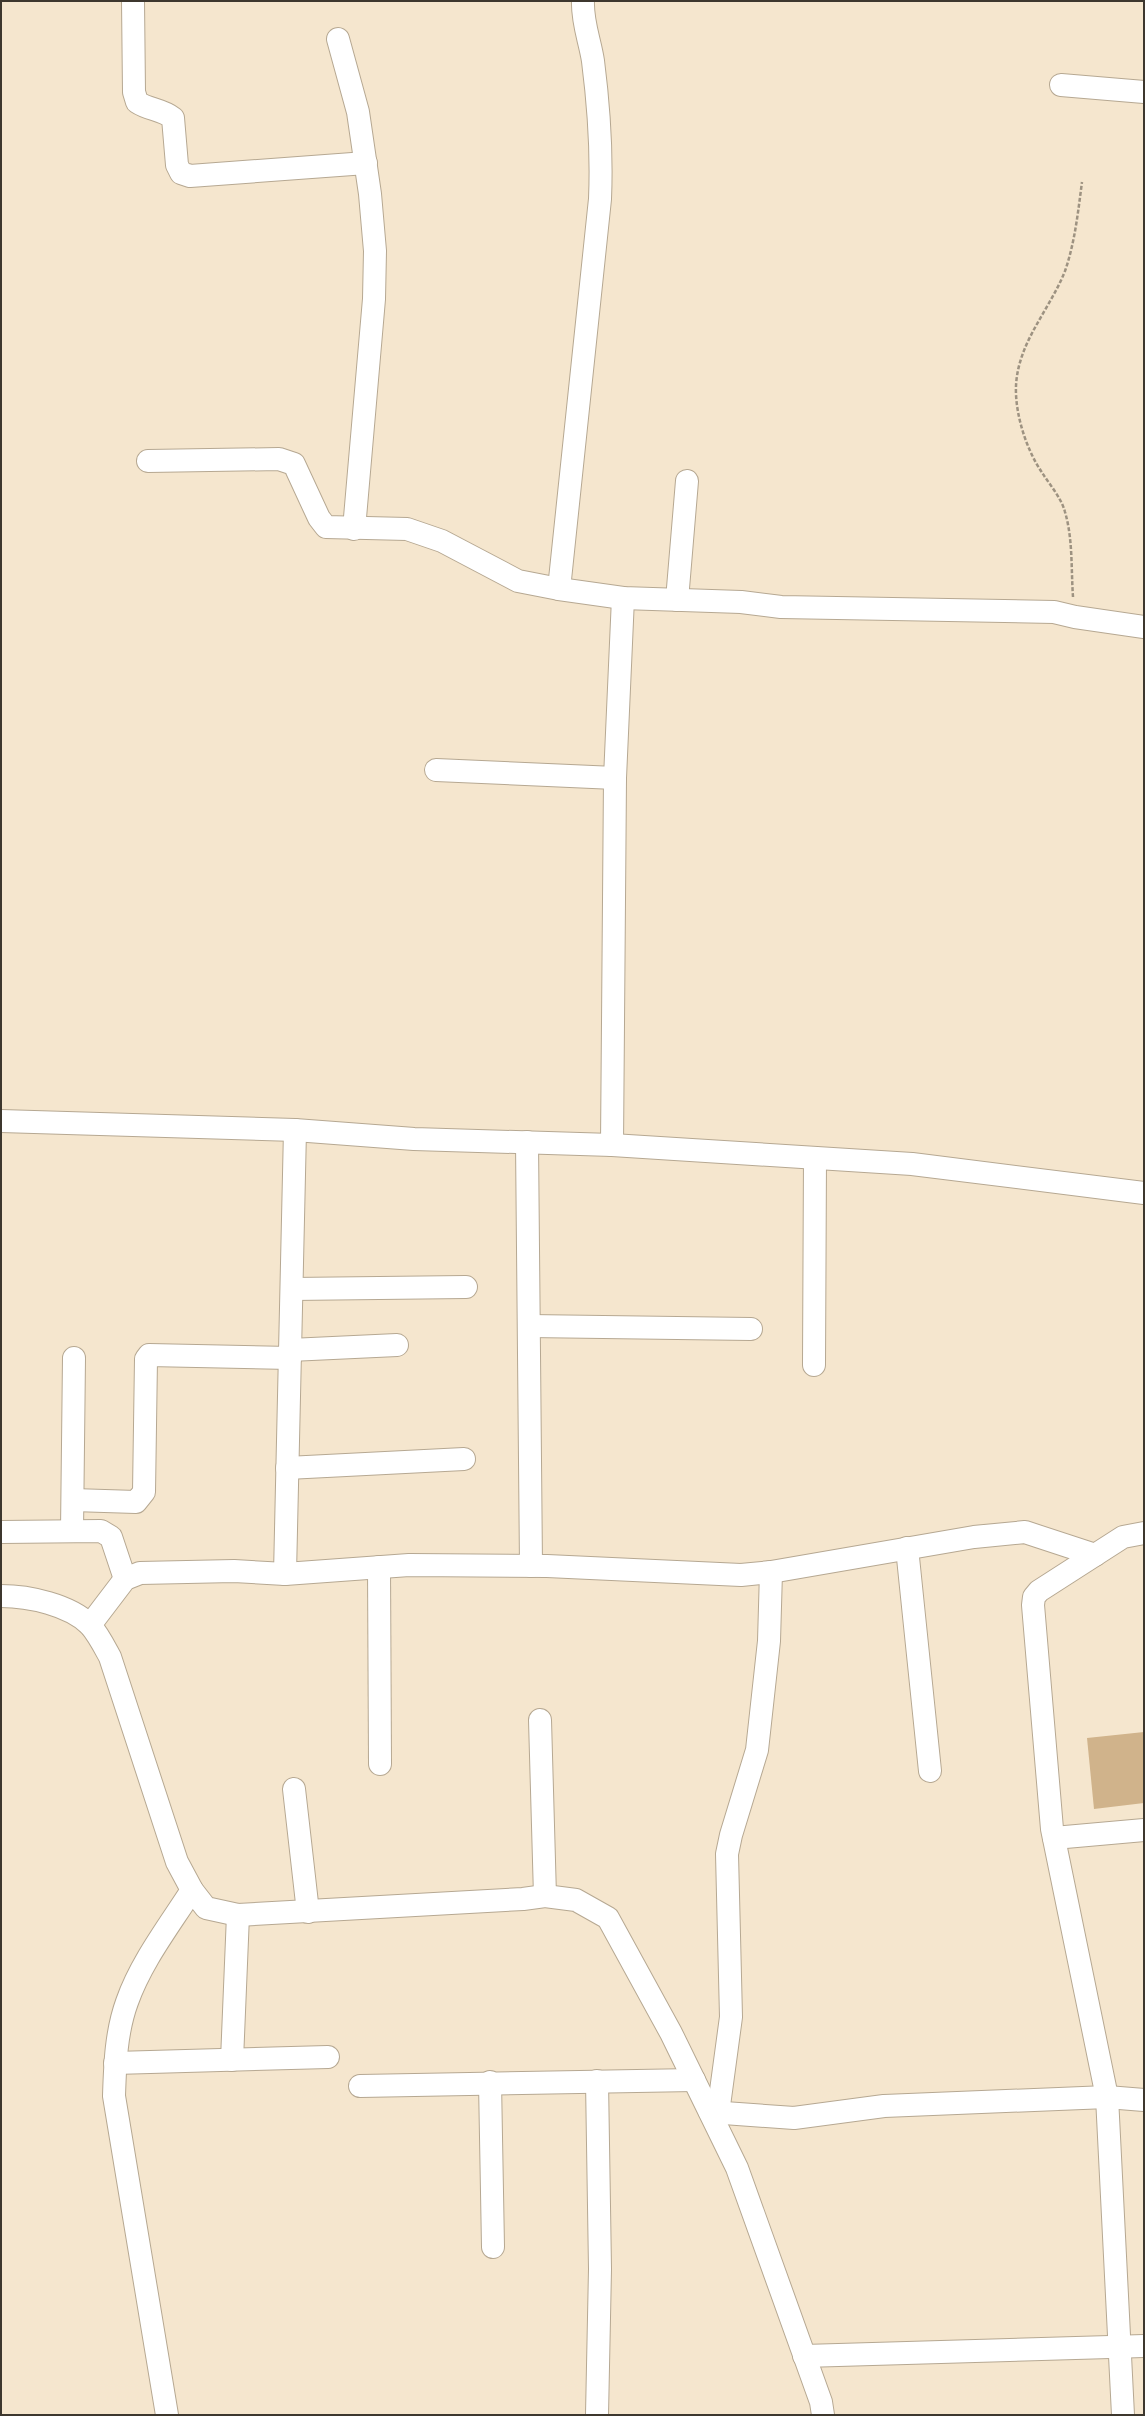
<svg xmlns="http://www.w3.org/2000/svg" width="1145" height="2416" viewBox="0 0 1145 2416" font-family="Overpass,sans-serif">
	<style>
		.building { fill: #d0b38b }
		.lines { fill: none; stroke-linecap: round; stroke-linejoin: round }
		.minor-casing { stroke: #b6a892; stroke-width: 24 }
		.path { stroke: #9d9281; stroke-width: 2.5; stroke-dasharray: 4 2; stroke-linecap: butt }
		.minor { stroke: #fff; stroke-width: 22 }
	</style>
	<rect width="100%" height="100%" fill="#f5e6ce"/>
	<path class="building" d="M1144,1732V1803L1094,1809L1087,1738Z"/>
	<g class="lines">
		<defs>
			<g id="minor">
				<path d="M133,1L134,92L137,102C149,110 161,109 173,118L177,165L181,173L190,176L366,163"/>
				<path d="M338,39L358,112L370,194L375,251L374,299L354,529"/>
				<path d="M1061,85L1144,92"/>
				<path d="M148,461L279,459L294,464L319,518L326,527L407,529L442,541L518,581L559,589L623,598L741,602L781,607L1054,612L1075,617L1144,627"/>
				<path d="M559,589L600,199C602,153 599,108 593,61C590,41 582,22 583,1"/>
				<path d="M677,600L687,481"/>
				<path d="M436,770L615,778"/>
				<path d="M1,1121L295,1130L414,1139L612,1145L912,1164L1144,1193"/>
				<path d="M527,1142L531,1566"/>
				<path d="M612,1145L615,778L623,598"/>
				<path d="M292,1289L466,1287"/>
				<path d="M529,1326L751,1329"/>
				<path d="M290,1350L397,1345"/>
				<path d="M814,1365L815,1158"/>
				<path d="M287,1468L464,1459"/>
				<path d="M73,1500L136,1502L144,1492L146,1359L149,1355L290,1358"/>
				<path d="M72,1531L74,1358"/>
				<path d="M1,1532L101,1531L111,1537L125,1579"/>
				<path d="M907,1548L930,1771"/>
				<path d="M379,1567L380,1764"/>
				<path d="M285,1574L295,1130"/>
				<path d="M1,1596C29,1596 70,1605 90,1625C98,1634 104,1646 110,1657L177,1862L192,1890L206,1908L238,1915L523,1899L545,1896L576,1900L608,1918L671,2033L737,2168L821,2402L823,2415"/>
				<path d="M90,1625L125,1579L140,1573L234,1571L285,1574L409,1565L547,1566L741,1575L771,1572L974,1537L1025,1532L1095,1555"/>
				<path d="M540,1720L545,1896"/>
				<path d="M294,1789L308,1912"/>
				<path d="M1054,1838L1144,1830"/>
				<path d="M232,2060L238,1915"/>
				<path d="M115,2063L328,2057"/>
				<path d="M597,2081L600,2269L597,2415"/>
				<path d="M490,2082L493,2247"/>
				<path d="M360,2086L694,2080"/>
				<path d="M710,2112L794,2118L884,2106L1107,2097L1144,2100"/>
				<path d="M718,2113L731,2017L727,1854L731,1835L757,1750L769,1641L771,1572"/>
				<path d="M804,2356L1144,2346"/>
				<path d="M167,2415L114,2096C115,2065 116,2032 127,2002C141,1962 169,1926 192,1890"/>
				<path d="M1123,2415L1107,2097L1052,1829L1033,1605L1034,1597L1039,1591L1123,1537L1144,1533"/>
			</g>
		</defs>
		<use href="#minor" class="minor-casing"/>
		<path class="path" d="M1073,597C1071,569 1073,539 1065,512C1061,497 1049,484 1041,471C1027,450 1017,419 1016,394C1014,346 1049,312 1065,271C1075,242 1078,212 1082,182"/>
		<use href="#minor" class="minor"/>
	</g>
	<rect width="1145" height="2416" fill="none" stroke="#3d372e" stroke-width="4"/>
</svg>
